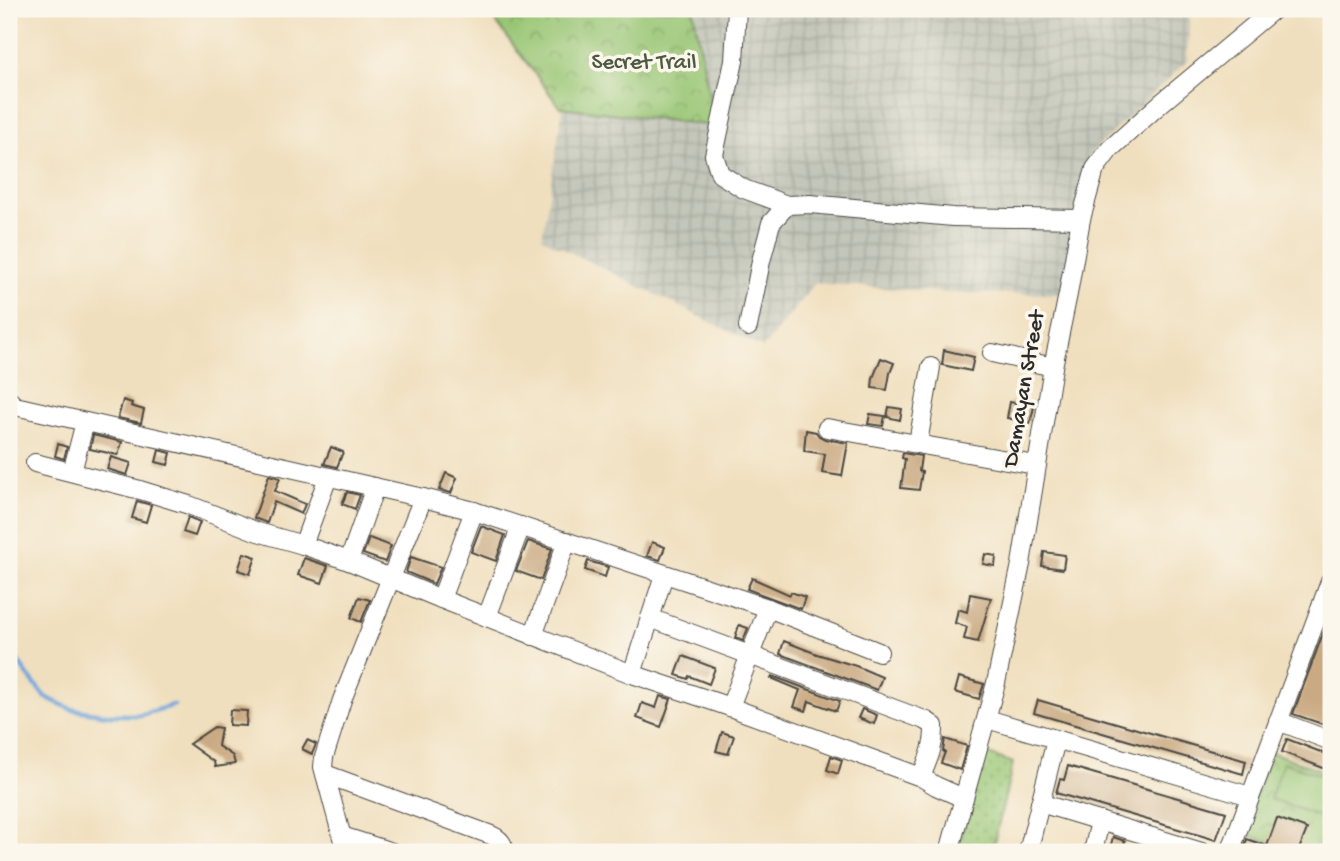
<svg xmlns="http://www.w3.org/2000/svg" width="1340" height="861" viewBox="0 0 1340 861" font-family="'Gochi Hand',sans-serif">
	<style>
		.industrial { fill: url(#industrial-grid) }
		.grass { fill: url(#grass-dots); stroke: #627850; stroke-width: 2 }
		.park { fill: url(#park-crowns); stroke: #627850; stroke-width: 2 }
		.garden { fill: #99c674; stroke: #627850; stroke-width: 2 }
		.water { fill: url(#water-ripples); stroke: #4b6882; stroke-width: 2 }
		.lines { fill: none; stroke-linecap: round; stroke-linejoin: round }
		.stream { stroke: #6ba4da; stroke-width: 4.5 }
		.building { fill: #caaa83 }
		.minor-casing { stroke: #494641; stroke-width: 20 }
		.minor { stroke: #fff; stroke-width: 18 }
		.labels { text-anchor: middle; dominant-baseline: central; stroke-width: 7; stroke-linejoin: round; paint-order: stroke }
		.park-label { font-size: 23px; fill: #4c5a41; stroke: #fbf7ec }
		.street-label { font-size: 23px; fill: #2b2b2b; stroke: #fbf7ec }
	</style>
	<defs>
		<pattern id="industrial-grid" width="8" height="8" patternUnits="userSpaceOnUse" patternTransform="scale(1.75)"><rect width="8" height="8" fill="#c3c6b9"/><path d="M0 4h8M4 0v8" fill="none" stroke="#a8aa9f"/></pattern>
		<pattern id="grass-dots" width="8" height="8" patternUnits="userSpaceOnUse" patternTransform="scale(1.75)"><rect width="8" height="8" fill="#99c674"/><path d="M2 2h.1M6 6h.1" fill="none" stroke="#7da15f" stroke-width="1.8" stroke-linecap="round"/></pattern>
		<pattern id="park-crowns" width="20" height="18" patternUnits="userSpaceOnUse" patternTransform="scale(1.75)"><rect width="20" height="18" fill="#99c674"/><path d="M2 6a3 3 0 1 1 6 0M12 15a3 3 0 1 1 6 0" fill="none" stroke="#7da15f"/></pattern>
		<pattern id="water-ripples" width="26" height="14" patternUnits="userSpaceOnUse" patternTransform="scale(1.75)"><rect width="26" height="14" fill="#6ba4da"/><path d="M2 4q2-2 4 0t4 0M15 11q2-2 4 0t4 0" fill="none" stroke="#5886b1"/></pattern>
	</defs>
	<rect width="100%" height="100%" fill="#fbf7ec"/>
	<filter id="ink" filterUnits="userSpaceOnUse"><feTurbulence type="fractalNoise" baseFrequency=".0143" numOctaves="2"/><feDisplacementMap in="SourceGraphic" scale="14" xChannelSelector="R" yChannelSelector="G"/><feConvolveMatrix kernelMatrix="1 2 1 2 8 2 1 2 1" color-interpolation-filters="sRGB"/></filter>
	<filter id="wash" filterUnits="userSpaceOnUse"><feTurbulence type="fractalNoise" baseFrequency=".00686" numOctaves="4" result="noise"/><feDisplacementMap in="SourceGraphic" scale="28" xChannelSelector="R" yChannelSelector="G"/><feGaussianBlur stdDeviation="1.57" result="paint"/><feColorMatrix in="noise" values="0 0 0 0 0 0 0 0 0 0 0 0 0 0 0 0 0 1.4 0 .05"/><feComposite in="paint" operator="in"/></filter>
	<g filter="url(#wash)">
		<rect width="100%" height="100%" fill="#f0dfbe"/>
		<path class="industrial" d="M579,9H1190L1187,61L1093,151L1068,294L955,293L815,283L763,348L542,238Z"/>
		<path class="grass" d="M983,752L1013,763L992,852H957Z"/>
		<g class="park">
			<path d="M486,9H693L715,126L560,107Z"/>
			<path d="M1271,752L1331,774V818L1319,852H1298L1242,833Z"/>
		</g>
		<path class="garden" d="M1283,762L1331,779V812L1329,820L1270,799Z"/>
		<path class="water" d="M9,223L16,282L9,307Z"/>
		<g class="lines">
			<path class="stream" d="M9,586V624L15,657L29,677L45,697L71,709L107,715H140L174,705"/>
		</g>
		<g id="blocks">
			<g class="building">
				<path d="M944,350L974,357L971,371L942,365Z"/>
				<path d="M881,358L894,363L890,373L887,390L872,388L873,378Z"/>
				<path d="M123,400L132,403L131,406L144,410L141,423L118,418Z"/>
				<path d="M1010,402L1034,407L1030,423L1007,418Z"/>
				<path d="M889,407L902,409L900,420L887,417Z"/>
				<path d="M870,414L885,416L883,426L868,424Z"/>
				<path d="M806,430L816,432L819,436L825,439L848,443L842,476L822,473L825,454L804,451Z"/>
				<path d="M93,435L122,442L118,455L90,449Z"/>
				<path d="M58,444L67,447L64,459L55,456Z"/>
				<path d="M331,447L343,452L337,467L324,464Z"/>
				<path d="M159,450L171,453L168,465L156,462Z"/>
				<path d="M903,453L921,456L919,471L922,472L919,490L901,488L905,459L902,458Z"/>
				<path d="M111,457L131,463L127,475L107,469Z"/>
				<path d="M446,473L457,478L451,493L439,490Z"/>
				<path d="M269,475L280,478L275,491L305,504L301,514L274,502L267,523L254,518Z"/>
				<path d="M347,492L360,495L355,509L342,504Z"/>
				<path d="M137,501L151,505L146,522L132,518Z"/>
				<path d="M188,517L200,522L195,536L183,532Z"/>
				<path d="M481,526L505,535L496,561L471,552Z"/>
				<path d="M369,538L391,546L385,562L363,554Z"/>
				<path d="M528,541L552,549L541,580L516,571Z"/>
				<path d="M652,542L665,547L660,560L647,556Z"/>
				<path d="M1044,552L1065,555L1063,569L1042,566Z"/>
				<path d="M244,553L256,557L250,574L238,570Z"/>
				<path d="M985,554L996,556L995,566L983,564Z"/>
				<path d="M411,557L441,567L434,584L406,572Z"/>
				<path d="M304,558L328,566L322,583L298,575Z"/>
				<path d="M588,561L608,567L605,577L585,570Z"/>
				<path d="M752,578L790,595L791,592L805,597L801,609L747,589Z"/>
				<path d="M970,594L991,598L978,642L964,639L967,627L955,623L958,609L967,612Z"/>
				<path d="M359,597L370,600L361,622L351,618Z"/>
				<path d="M1331,612V727L1293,714Z"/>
				<path d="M739,625L748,628L743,641L735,638Z"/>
				<path d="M784,641L817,654L856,666L882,677L877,690L780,654Z"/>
				<path d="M683,656L715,668L709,684L689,676L688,679L676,675Z"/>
				<path d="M772,676L840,701L836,711L809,701L806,711L794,707L800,690L771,678Z"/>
				<path d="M959,677L984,684L979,699L955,692Z"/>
				<path d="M660,696L671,699L661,727L637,718L642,703L656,708Z"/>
				<path d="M1038,700L1246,761L1243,774L1034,713Z"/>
				<path d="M862,709L877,715L874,724L858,718Z"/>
				<path d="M230,710L247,711L246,726L229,725Z"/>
				<path d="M214,727L221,728L218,746L233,756L235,764L215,767L214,762L189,744Z"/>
				<path d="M722,732L734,736L728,754L716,751Z"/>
				<path d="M945,739L967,746L960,770L941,763L945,752L943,751Z"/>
				<path d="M1287,739L1331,756V771L1282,752Z"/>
				<path d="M307,740L316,744L312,754L302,749Z"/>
				<path d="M831,756L842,760L838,774L827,770Z"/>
				<path d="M1068,766L1226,812L1216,840L1056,793L1060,779L1064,780Z"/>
				<path d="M1277,818L1307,829L1298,852H1243L1247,839L1267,846Z"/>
				<path d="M1113,837L1125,841L1122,852H1109Z"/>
			</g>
		</g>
	</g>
	<g filter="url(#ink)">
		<use href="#blocks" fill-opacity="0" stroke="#494641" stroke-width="2"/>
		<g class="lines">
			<defs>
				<g id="minor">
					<path d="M737,9L734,61L714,155L720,174L744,189L787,205"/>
					<path d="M748,327L761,261L771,223L787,205L810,204L953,217L1081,219"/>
					<path d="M992,353L1053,367"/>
					<path d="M9,400L15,406L423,498L474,511L768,608L879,652"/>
					<path d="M827,428L1035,465"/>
					<path d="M918,443L931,367"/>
					<path d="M35,463L140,490L189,505L258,532L303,545L349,561L441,599L632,674L730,707L921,777L936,786L963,798"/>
					<path d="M72,472L85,422"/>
					<path d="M303,545L328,477"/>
					<path d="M349,561L375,487"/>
					<path d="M441,599L474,511"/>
					<path d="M487,617L521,526"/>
					<path d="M650,618L927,721L934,726C935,745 928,760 921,777"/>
					<path d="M533,636L567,541"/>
					<path d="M632,674L664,575"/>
					<path d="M730,707L768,608"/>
					<path d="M987,719L1250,796"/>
					<path d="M1278,721L1331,741"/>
					<path d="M325,774L491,835C500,839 503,843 505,852"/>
					<path d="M1040,803L1202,852"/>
					<path d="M342,836L392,852"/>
					<path d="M346,852L323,767L324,757L342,700L423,498"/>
					<path d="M949,852L996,683L1021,564L1053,367L1068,294L1081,219L1095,169L1110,149L1160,104L1274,9"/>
					<path d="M1028,852L1056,740"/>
					<path d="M1093,852L1100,821"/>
					<path d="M1230,852L1331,579"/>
				</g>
			</defs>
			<use href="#minor" class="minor-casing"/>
			<use href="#minor" class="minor"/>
		</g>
	</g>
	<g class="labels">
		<g class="park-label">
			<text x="644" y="63">Secret Trail</text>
		</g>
		<g class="street-label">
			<text transform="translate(1025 389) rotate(-80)">Damayan Street</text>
		</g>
	</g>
	<rect width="1340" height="861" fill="none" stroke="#fbf7ec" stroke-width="35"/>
</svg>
